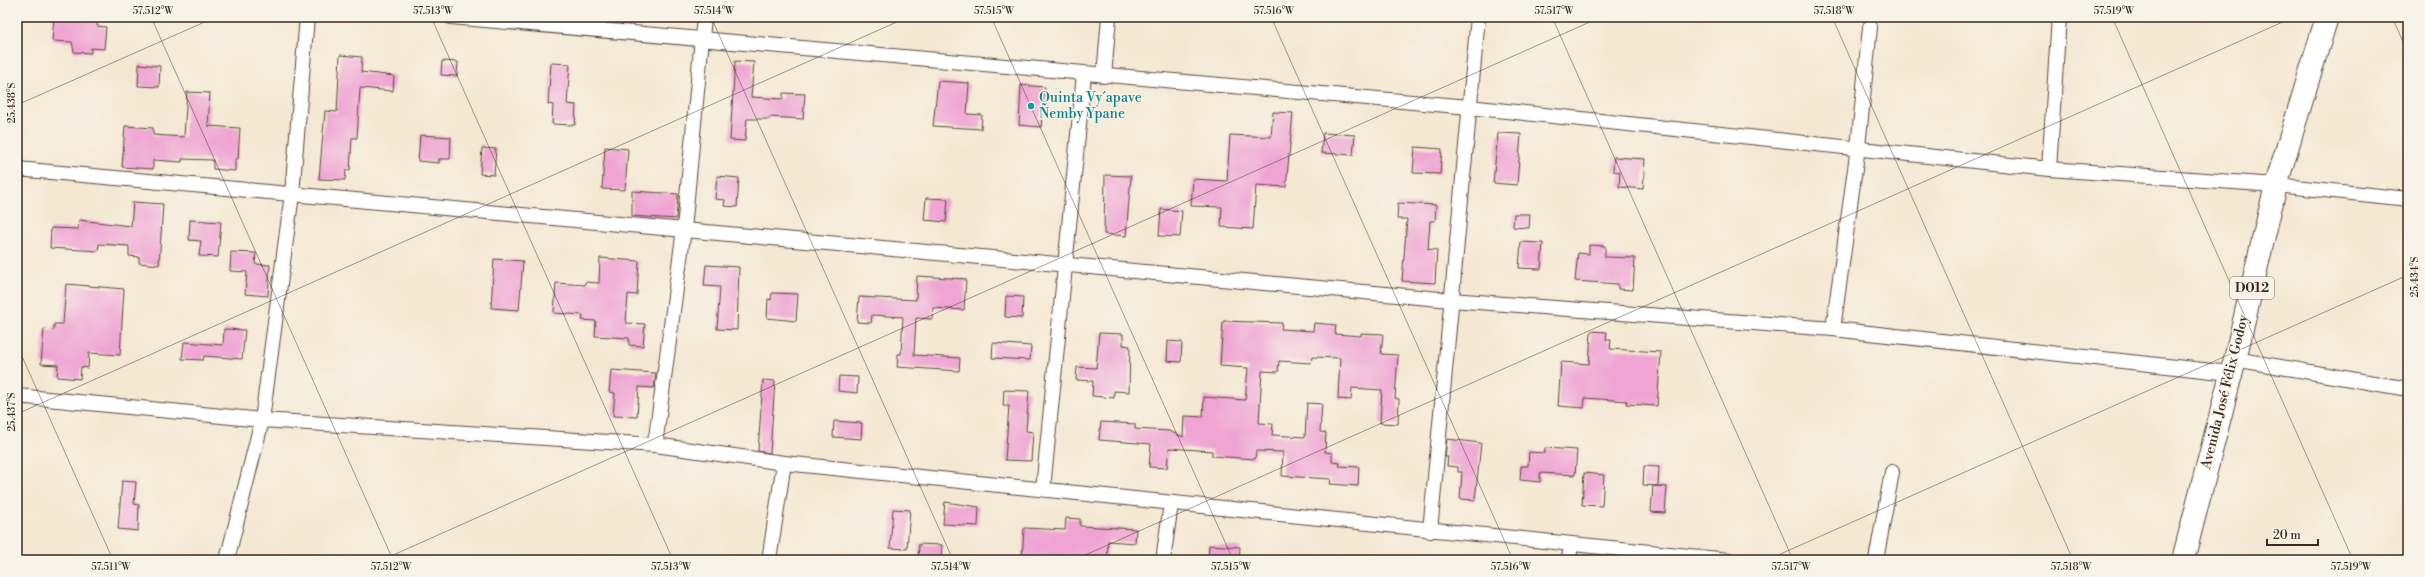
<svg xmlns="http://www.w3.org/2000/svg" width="2425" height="577" viewBox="0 0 2425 577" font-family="'Libre Bodoni',serif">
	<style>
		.building { fill: #efa4d3 }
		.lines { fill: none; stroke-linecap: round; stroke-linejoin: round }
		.minor-casing { stroke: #574639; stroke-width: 16 }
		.primary-casing { stroke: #574639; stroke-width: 24 }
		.minor { stroke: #fff; stroke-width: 14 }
		.primary { stroke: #fff; stroke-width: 22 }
		.ticks { fill: none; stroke: #3b2a1e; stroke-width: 1; stroke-opacity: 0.45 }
		.culture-dot { fill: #0f9aa8; stroke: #f7f3e8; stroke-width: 1.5 }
		.labels { text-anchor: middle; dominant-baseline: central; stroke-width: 3; stroke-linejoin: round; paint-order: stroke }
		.shield { fill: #f7f3e8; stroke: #73665b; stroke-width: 1 }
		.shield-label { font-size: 13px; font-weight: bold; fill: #3b2a1e }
		.culture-label { font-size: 14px; fill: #0d838f; stroke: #f7f3e8; text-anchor: start }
		.street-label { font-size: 14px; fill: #3b2a1e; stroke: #f7f3e8 }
		.neatline { fill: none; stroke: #3b2a1e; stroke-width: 1.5 }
		.ticks-label { font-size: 10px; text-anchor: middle; fill: #3b2a1e }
	</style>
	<rect width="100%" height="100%" fill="#f7f3e8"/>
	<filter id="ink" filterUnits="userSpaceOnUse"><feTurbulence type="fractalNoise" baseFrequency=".025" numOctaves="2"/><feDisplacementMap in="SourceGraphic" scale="8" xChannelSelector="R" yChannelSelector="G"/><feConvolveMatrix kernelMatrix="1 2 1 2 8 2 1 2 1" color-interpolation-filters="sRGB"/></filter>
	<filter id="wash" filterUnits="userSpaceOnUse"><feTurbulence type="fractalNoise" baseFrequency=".012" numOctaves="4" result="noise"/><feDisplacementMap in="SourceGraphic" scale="16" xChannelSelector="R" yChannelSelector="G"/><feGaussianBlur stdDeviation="0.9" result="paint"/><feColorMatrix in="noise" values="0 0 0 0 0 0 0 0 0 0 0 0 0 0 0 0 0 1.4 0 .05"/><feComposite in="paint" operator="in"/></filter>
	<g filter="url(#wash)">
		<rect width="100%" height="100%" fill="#f4e8d3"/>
		<g id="blocks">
			<g class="building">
				<path d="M54,17H98L97,26L106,27L104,49L91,48V53L74,52L72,42L52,41Z"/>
				<path d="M340,55L362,57L361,72L394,76L393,91L360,88L357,138H352L350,170H346L345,180L319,179L325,111L337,112Z"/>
				<path d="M442,61L458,62L457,76L441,75Z"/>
				<path d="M735,61L754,62L751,97L783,99V93L805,94L803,119L770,117L769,119H747L745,141L730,140Z"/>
				<path d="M551,63L570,64L567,104L576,105L575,125L552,124L553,105L548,104Z"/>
				<path d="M139,64L160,66L159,87L138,86Z"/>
				<path d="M938,81L969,83L967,114L982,115L981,129L933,126Z"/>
				<path d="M1021,85L1045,87L1041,127L1019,125Z"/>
				<path d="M187,92L210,93L208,126L240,128L238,159H235V171L213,169V160L182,159V162L153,160V169L122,167L125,126L153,128V135L184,137Z"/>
				<path d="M1273,112L1293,113L1286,187L1256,185L1253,229L1221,227L1222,207L1191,206L1193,179L1227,181L1230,135L1271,137Z"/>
				<path d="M1323,133L1355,135L1353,155L1321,153Z"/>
				<path d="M1498,133L1521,134L1517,185L1493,183Z"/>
				<path d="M420,135L451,137L450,159H439V163L418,161Z"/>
				<path d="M605,147L628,149L625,190L602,189Z"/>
				<path d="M1415,147L1442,149L1440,174L1413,173Z"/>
				<path d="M482,148L496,149L494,175L480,174Z"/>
				<path d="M1614,157L1645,159L1643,189L1619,187L1620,172L1613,171Z"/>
				<path d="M1105,175L1131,176L1126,236L1104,234Z"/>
				<path d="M717,176L739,178L737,207L724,206L725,200L715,199Z"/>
				<path d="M632,191L678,194L676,219L632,216Z"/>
				<path d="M926,198L948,199L946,222L924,220Z"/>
				<path d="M133,202L163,204L159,265L139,263V257L129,256V246L99,244L98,251L50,248L51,228L78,229L79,220L131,226Z"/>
				<path d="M1398,203L1436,205L1435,221H1430L1428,249L1437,250L1435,283L1402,281L1407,219H1397Z"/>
				<path d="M1161,209L1182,211L1180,237L1159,236Z"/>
				<path d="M1514,214H1530L1529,228L1513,227Z"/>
				<path d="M190,220L221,222L218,257L199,256L201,241L189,240Z"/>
				<path d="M1521,242L1543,243L1541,269L1519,268Z"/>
				<path d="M1589,245L1605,246V257L1635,258L1633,290L1618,289V284L1575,281L1578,253L1589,254Z"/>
				<path d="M231,252L256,253L255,264L270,265L268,296L245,294L247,272L230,271Z"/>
				<path d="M600,258L639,261L637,295L628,294L626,323L645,324L643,346L629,345V338L595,336L596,321L582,320L583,315L554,313L556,283L585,285V282L599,283Z"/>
				<path d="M494,259L523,261L519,310L491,308Z"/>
				<path d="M706,265L739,267L737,330L717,329L720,287L704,286Z"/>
				<path d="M917,276L966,279L964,310L933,308L932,319L916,318L914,355L960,358L959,371L897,367L898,354H901L903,317L872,315L871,323L857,322L859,297L916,300Z"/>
				<path d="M66,284L124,289L120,355L89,353L88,368L81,367L80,379L57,377L58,365L41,364L44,329L54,330V324H63Z"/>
				<path d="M772,293L798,294L796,321L767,318L768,299L771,300Z"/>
				<path d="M1006,296L1023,297L1022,318L1005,317Z"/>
				<path d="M1223,321L1282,323L1281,329L1313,331L1314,323L1336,325L1335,334L1361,336V333L1383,334L1381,354L1398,355L1395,398L1399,399L1398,424L1380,423L1382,390L1352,388L1351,400L1338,399L1340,358L1312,357L1311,363L1279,361L1278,372L1262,371L1259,423L1273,424L1272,435L1305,437L1307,403L1322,404L1320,432L1326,433L1325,452L1332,453V462L1340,463L1339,466L1359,467L1358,486L1330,484L1331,479L1282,476L1283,452L1256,451L1255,459L1212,456V451L1169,448L1167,468L1149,467L1151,444L1099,440L1101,422L1135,424V429L1169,431L1183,437L1184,416L1203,417L1204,397L1245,400L1248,368L1220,366Z"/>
				<path d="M224,329L245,330L242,359L204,356L203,360L182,359L184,342L223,345Z"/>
				<path d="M1591,331L1607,332L1606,340H1611L1610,349L1661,352L1657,406L1626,404L1627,401L1585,398L1584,408L1558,406L1561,362L1589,364Z"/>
				<path d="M1099,333L1123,334V345L1130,346L1129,392L1114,391V398L1092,396L1093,381L1076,380L1077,367L1096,368Z"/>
				<path d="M1168,341L1182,342L1181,362L1167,361Z"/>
				<path d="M993,343L1031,346L1030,360L992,358Z"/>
				<path d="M611,370L656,373L654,388L639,387L637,417L613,416L615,393L609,392Z"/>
				<path d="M839,376L858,377L857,393L838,391Z"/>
				<path d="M763,380L775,381L770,453L758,451Z"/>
				<path d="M1004,390L1029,391L1026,431L1033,432L1031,461L1005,460L1009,406H1003Z"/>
				<path d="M834,421L862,423L861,439L833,437Z"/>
				<path d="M1447,439L1481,443L1475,500L1460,499L1462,472H1458V467L1447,466L1448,457H1445Z"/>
				<path d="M1545,448L1577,450L1575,475L1540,473V482L1520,480L1521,466H1528L1529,452L1545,453Z"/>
				<path d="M1644,466L1659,467L1658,486L1643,485Z"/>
				<path d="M1584,473L1604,475L1602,506L1582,505Z"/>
				<path d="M122,481L136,482L134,504L139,505L138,531L118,529Z"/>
				<path d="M1653,486L1667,487L1665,513L1651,512Z"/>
				<path d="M945,502L979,507L978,526L943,524Z"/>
				<path d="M893,509L910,510L907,549L890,548Z"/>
				<path d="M1066,518L1080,519V526L1136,529L1135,543L1108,541L1107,559L1103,560H1022L1024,528L1065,530Z"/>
				<path d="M919,544L942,545L941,560H918Z"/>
				<path d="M1209,545L1240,547L1239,560H1208Z"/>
			</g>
		</g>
	</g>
	<g filter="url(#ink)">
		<use href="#blocks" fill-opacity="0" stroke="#574639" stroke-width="1"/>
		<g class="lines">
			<defs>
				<g id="minor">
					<path d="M451,17L1469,107L2049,169L2276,185L2408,199"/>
					<path d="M1104,76L1109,17"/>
					<path d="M17,169L1451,300L1833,329L2230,373"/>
					<path d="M2049,169L2059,17"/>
					<path d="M1833,329L1858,147L1870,27"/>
					<path d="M2235,359L2408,389"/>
					<path d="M17,396L262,420L655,445L784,463L1728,560"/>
					<path d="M655,445L684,229L704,17"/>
					<path d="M1043,489L1084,74"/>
					<path d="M1430,531L1478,17"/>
					<path d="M227,560L262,420L292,194L307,17"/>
					<path d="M769,560L784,463"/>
					<path d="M1163,560L1171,504"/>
					<path d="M1569,560L1571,544"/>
					<path d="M1876,560L1892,472"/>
				</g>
				<path id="primary" d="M2183,560L2235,359L2276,185L2327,17"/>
			</defs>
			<use href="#minor" class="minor-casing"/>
			<use href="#primary" class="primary-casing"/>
			<use href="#minor" class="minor"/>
			<use href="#primary" class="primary"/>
		</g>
	</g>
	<path class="ticks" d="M151,17L393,560M431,17L673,560M711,17L953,560M991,17L1233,560M1271,17L1513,560M1552,17L1793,560M1832,17L2073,560M2112,17L2353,560M2392,17L2408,53M17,105L216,17M17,345L113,560M17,414L908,17M382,560L1601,17M1074,560L2294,17M1767,560L2408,275"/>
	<circle class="culture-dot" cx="1031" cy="106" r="4"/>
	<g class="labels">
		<rect class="shield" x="2230" y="277" width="44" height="22" rx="3"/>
		<g class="shield-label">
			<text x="2252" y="288">D012</text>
		</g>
		<g class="culture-label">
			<text x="1039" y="98">Quinta Vy´apave<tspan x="1039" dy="16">Ñemby Ypane</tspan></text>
		</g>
		<g class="street-label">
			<text transform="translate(2225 392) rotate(-76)">Avenida José Félix Godoy</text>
		</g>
	</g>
	<rect width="2425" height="577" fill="none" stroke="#f7f3e8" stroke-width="44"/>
	<path d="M2267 539v6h51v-6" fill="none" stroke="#3b2a1e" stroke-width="2"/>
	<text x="2273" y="539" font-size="12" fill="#3b2a1e" stroke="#f7f3e8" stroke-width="3" paint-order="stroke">20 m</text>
	<rect x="22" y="22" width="2381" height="533" class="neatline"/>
	<g class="ticks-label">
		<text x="153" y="14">57.512°W</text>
		<text x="433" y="14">57.513°W</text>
		<text x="714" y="14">57.514°W</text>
		<text x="994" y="14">57.515°W</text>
		<text x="1274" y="14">57.516°W</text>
		<text x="1554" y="14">57.517°W</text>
		<text x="1834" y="14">57.518°W</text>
		<text x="2114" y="14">57.519°W</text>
		<text transform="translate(11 103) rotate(-90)" y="4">25.438°S</text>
		<text transform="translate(2414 277) rotate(-90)" y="4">25.434°S</text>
		<text transform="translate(11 412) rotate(-90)" y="4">25.437°S</text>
		<text x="111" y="570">57.511°W</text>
		<text x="391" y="570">57.512°W</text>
		<text x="671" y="570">57.513°W</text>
		<text x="951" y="570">57.514°W</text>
		<text x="1231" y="570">57.515°W</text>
		<text x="1511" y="570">57.516°W</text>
		<text x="1791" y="570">57.517°W</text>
		<text x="2071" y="570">57.518°W</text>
		<text x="2351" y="570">57.519°W</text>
	</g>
</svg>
